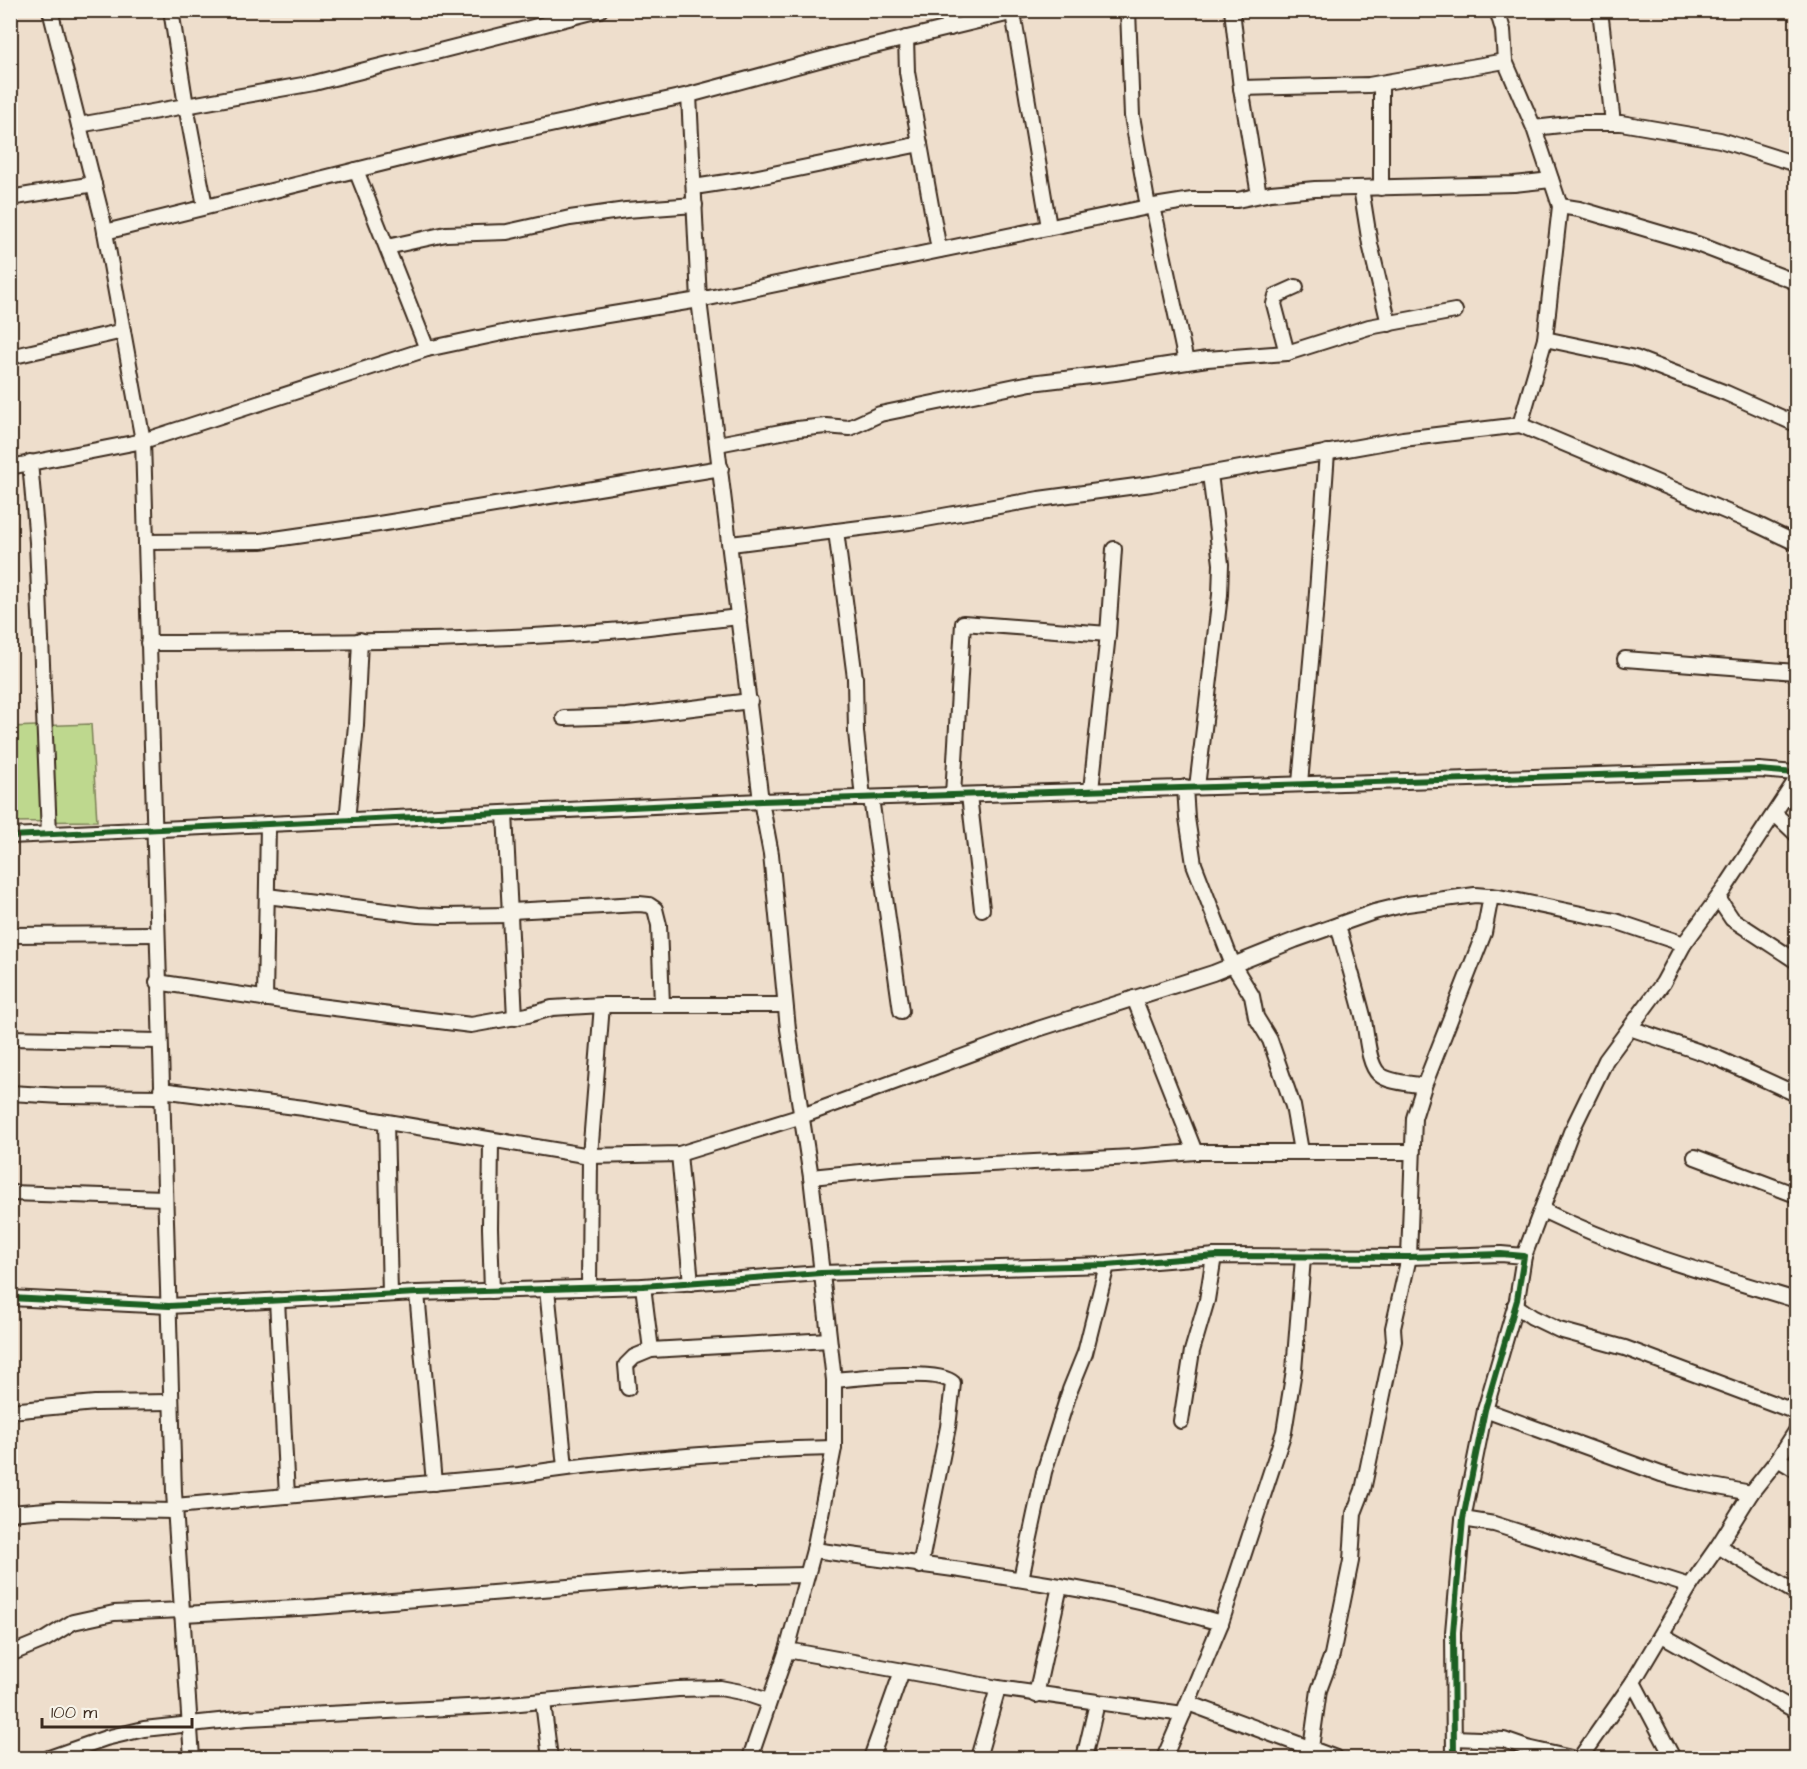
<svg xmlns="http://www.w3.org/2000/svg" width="1807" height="1769" viewBox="0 0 1807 1769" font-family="'Architects Daughter',sans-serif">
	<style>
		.green { fill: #bed88e; stroke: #7c8156; stroke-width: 1.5 }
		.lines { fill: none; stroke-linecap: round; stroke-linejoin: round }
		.minor-casing { stroke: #3b2a1e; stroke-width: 18 }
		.minor { stroke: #f7f3e8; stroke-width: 14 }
		.cycleway-casing { stroke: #f7f3e8; stroke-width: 10 }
		.cycleway { stroke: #1b5e20; stroke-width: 6 }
	</style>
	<rect width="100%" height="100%" fill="#eedecc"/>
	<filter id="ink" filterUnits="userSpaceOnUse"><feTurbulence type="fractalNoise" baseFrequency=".0167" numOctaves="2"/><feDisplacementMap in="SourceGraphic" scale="12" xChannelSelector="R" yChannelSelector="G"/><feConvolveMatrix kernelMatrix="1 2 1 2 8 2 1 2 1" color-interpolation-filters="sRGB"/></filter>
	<g filter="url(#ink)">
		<path class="green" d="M91,724L97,821L11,822L10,727Z"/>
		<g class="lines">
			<defs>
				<g id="minor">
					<path d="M50,10L103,221L143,441L174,1492L192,1758"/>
					<path d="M171,10L186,106L205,206"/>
					<path d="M947,10L950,28"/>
					<path d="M1128,10L1132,116L1148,207"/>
					<path d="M1232,10L1241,88L1259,195"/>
					<path d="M1497,10L1503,30L1505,61L1534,128L1560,206L1545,339"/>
					<path d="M1600,10L1613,123"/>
					<path d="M1013,13L1049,227"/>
					<path d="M906,38L907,72L939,250"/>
					<path d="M1241,88L1369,85L1505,61"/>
					<path d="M689,95L699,300L761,801L771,854L788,1029L811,1177L834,1380V1448L814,1550L787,1650L750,1758"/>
					<path d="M79,125L314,83L600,10"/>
					<path d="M1534,128L1579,123H1621L1720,140L1796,164"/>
					<path d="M356,170L427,349"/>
					<path d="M694,187L753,178L920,144"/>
					<path d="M1361,188L1370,244L1389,324"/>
					<path d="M1381,188V83"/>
					<path d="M10,198L94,184"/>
					<path d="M1153,206L1186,362"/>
					<path d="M1560,206L1579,209L1697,244L1796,282"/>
					<path d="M105,232L453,146L689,95L841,54L1023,10"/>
					<path d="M387,247L446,234L507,232L570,218L626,210L695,205"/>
					<path d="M1287,353L1274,304L1276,296L1296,287"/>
					<path d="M10,357L123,331"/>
					<path d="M1520,425L1545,339L1635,358L1726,393L1796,424"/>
					<path d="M718,444L797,429L826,426L849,428L880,414L1031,383L1115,373L1207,359L1287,353L1369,327L1455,311"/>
					<path d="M30,462L37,542L49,834"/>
					<path d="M10,467L143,441L427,349L521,329L699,300L1148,207L1192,200H1237L1271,193L1315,189L1514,184L1551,180"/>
					<path d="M836,531L855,678L856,732L863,798"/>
					<path d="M146,542L261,541L379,524L721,468"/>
					<path d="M731,544L909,522L1039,499L1151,484L1403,439L1520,425L1756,524L1796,543"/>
					<path d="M148,643C306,642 465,643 622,630C661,626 700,621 739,617"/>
					<path d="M1625,659L1796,672"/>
					<path d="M564,718L627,716L750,701"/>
					<path d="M1300,783L1316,606L1327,452"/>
					<path d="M1185,787L1187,818L1194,864L1233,965L1252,996L1256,1017L1270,1040L1293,1106L1301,1151"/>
					<path d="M1197,787L1220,595L1221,564L1210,474"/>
					<path d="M1091,790L1108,634L1114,549"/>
					<path d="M953,795L963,623L1108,634"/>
					<path d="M969,795L982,909"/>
					<path d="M871,798L901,1011"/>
					<path d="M505,813L515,1018"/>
					<path d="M1775,814L1796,834"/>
					<path d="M347,821L356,725L360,640"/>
					<path d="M10,836L761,801L1759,770L1796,773"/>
					<path d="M267,896L418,915L443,916L511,915"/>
					<path d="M1718,898L1732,919L1796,961"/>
					<path d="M511,911L639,904L649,905L655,909L659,925L662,1004"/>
					<path d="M1338,925C1346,955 1355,985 1363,1016C1367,1031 1367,1063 1379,1074C1389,1083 1410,1083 1424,1086"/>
					<path d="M10,935L156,934"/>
					<path d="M157,982L302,1004L471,1025L528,1015L552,1008L602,1005H785"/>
					<path d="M1134,998L1195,1152"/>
					<path d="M265,999L268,824"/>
					<path d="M1630,1028L1715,1057L1796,1094"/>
					<path d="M10,1038L159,1041"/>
					<path d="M161,1090L304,1108L590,1156L679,1154L802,1116L1038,1029L1213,973L1295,940L1374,912L1407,904L1475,895L1499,897L1615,921L1684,944"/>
					<path d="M10,1093L62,1096L162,1097"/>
					<path d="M386,1122L390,1294"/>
					<path d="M491,1141L490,1228L492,1291"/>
					<path d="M679,1154L691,1283"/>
					<path d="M1695,1157L1796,1195"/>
					<path d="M811,1177L891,1169L1133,1157L1195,1152H1412"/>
					<path d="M10,1193L165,1198"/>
					<path d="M1542,1210C1626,1251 1707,1273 1796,1300"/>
					<path d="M1524,1256L1571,1132L1606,1060L1663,983L1684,944L1725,888L1796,780"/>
					<path d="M643,1286L651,1350"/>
					<path d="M589,1288L590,1156L602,1005"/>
					<path d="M547,1289L565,1467"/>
					<path d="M417,1293L434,1483"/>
					<path d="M10,1298L169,1306L417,1293L643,1286L821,1273L1107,1265L1216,1256L1409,1257L1501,1254L1524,1256L1517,1300L1485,1410L1463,1519L1453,1632L1454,1758"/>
					<path d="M277,1300L287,1496"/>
					<path d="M1515,1305L1532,1317L1559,1330L1625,1348L1796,1412"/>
					<path d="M834,1380C856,1378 939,1368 953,1383L948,1427L920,1566"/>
					<path d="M628,1388L626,1365L634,1357L651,1350L829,1340"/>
					<path d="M1485,1410L1661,1474L1691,1482L1751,1493"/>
					<path d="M10,1411L95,1403L171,1402"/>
					<path d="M1181,1421L1192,1351L1207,1300L1214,1256"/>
					<path d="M1778,1459L1796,1470"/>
					<path d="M175,1506L519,1475C567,1467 616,1462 665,1458C721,1453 777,1449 834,1448"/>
					<path d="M10,1513L58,1509L175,1511"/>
					<path d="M1463,1519L1494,1524L1690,1586"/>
					<path d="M1718,1546L1796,1593"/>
					<path d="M814,1550L961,1570L1060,1586L1036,1695"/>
					<path d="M1021,1579L1044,1472L1070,1390L1085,1353L1107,1265"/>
					<path d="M1060,1586C1115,1595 1168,1608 1221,1623"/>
					<path d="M183,1614L316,1607L694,1577L807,1575"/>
					<path d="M1662,1635L1796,1711"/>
					<path d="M787,1650L998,1688L1183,1714L1164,1758"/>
					<path d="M10,1654L44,1640L73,1622L114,1613L182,1610"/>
					<path d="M1633,1682L1673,1758"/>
					<path d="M543,1702L550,1758"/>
					<path d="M1188,1703L1336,1758"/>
					<path d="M1183,1714L1221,1623L1284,1432L1294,1370L1303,1258"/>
					<path d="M1454,1738L1504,1740L1527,1748L1571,1758"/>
					<path d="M1311,1748L1319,1690L1332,1655L1351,1561L1354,1513L1363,1490L1391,1356L1394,1341L1393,1328L1409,1257L1414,1118L1424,1086L1484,933L1491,896"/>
					<path d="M49,1758L106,1738L144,1729L247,1718L488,1706L678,1689L720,1688L741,1692L768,1701"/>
					<path d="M871,1758L902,1671"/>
					<path d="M978,1758L998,1688"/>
					<path d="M1084,1758L1097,1703"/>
					<path d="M1580,1758L1633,1682L1690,1586L1718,1546L1751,1493L1778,1459L1796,1431"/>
				</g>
			</defs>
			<use href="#minor" class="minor-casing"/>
			<use href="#minor" class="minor"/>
			<defs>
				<g id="cycleway">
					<path d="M10,836L761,801L1759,770L1796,773"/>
					<path d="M10,1298L169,1306L417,1293L643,1286L821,1273L1107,1265L1216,1256L1409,1257L1501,1254L1524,1256L1517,1300L1485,1410L1463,1519L1453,1632L1454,1758"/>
				</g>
			</defs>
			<use href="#cycleway" class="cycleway-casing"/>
			<use href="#cycleway" class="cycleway"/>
		</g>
	</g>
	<rect width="1807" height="1769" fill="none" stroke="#f7f3e8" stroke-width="36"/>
	<rect x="18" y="18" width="1771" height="1733" fill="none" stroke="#3b2a1e" stroke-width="2" filter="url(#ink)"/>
	<path d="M42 1718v9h150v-9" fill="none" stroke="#3b2a1e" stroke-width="3"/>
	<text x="51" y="1718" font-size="18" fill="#3b2a1e" stroke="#f7f3e8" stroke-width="4.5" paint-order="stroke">100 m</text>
</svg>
